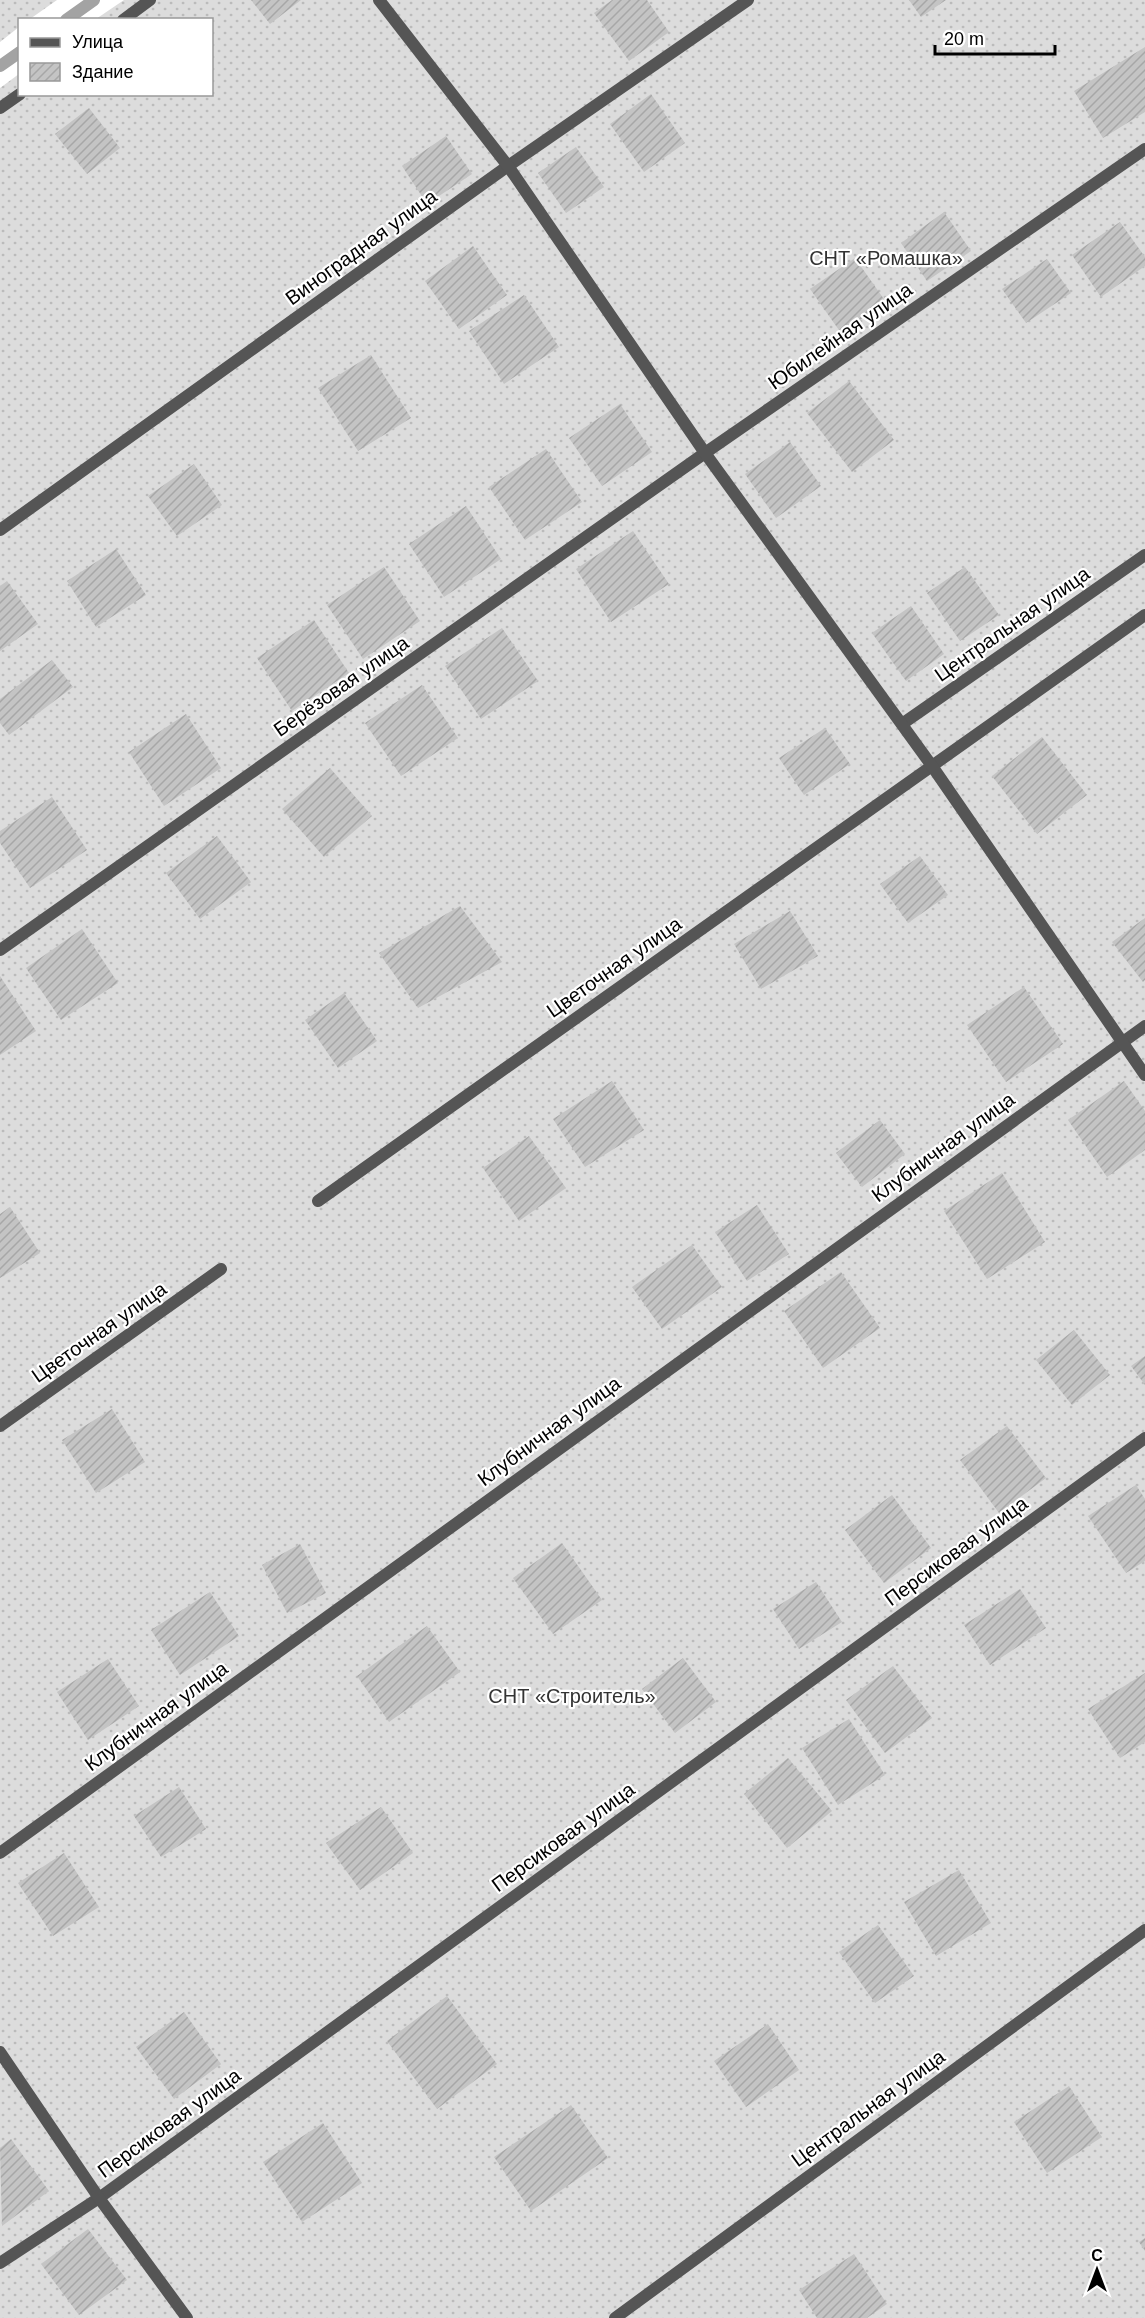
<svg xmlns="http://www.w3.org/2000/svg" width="1145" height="2318" viewBox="0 0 1145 2318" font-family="Arial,sans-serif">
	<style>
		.garden { fill: url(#garden-dots) }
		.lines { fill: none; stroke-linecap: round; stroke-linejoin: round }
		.stream { stroke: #a3a3a3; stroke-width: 12 }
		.building { fill: url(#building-hatch) }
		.minor { stroke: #555; stroke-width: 12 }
		.tertiary { stroke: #555; stroke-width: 12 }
		.labels { text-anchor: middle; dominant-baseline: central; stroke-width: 4.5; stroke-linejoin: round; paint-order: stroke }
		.street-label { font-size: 20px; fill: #000; stroke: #fff }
		.park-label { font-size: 20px; fill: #333; stroke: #fff }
	</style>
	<defs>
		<pattern id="garden-dots" width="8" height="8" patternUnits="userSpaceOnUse" patternTransform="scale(1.5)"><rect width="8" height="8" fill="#dcdcdc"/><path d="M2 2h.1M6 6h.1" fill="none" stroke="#bbb" stroke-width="1.8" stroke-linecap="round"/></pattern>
		<pattern id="building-hatch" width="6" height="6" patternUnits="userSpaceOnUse" patternTransform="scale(1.5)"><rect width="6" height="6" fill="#c4c4c4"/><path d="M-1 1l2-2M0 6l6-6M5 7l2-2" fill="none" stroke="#a7a7a7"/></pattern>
	</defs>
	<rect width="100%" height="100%" fill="#fff"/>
	<g class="garden">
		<path d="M0,0H57L30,19L20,20L19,27L0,42Z"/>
		<path d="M124,0H1145V2318H0V88L19,74L20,94H212V20L96,19Z"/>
	</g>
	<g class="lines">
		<g class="stream">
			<path d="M66,20L94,0"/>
			<path d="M0,66L20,52"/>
		</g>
	</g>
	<g class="building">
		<path d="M251,0H301L270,24Z"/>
		<path d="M612,0H647L669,32L629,61L594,13Z"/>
		<path d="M909,0H946L921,17Z"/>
		<path d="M1145,47V112L1103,138L1074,91Z"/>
		<path d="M651,94L685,143L644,172L610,124Z"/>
		<path d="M89,108L120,148L87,174L55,134Z"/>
		<path d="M446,136L472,174L427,204L402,166Z"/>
		<path d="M576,147L604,187L566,213L538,173Z"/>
		<path d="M944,212L971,251L927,281L901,243Z"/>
		<path d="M1120,222L1145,257V266L1101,297L1072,255Z"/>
		<path d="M473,246L507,295L459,329L425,281Z"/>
		<path d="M855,258L886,302L841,333L810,289Z"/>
		<path d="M1047,259L1071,293L1026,323L1002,289Z"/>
		<path d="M524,295L559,347L504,384L469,331Z"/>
		<path d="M371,355L411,418L358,451L318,388Z"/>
		<path d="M849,381L894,440L852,472L807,413Z"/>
		<path d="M620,404L652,452L602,486L569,438Z"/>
		<path d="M790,442L821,486L776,518L745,474Z"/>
		<path d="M546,449L582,502L525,540L489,487Z"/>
		<path d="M194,464L222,505L177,536L148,496Z"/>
		<path d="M466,506L501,559L444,597L409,544Z"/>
		<path d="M633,531L669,584L611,622L576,569Z"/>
		<path d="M116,549L146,595L96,627L67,581Z"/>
		<path d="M384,567L420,621L363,659L327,605Z"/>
		<path d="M965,567L999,615L960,641L927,593Z"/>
		<path d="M7,581L38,624L0,651V586Z"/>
		<path d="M911,606L944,654L906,681L872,633Z"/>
		<path d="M314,620L349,673L292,711L257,658Z"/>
		<path d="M502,628L538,681L481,719L445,666Z"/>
		<path d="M52,660L73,687L9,735L0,723V699Z"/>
		<path d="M422,685L458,738L401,776L365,723Z"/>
		<path d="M186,714L221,768L164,806L129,752Z"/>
		<path d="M825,728L850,764L804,795L779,758Z"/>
		<path d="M1042,737L1087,795L1037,834L992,776Z"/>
		<path d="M330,768L372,816L324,857L282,809Z"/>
		<path d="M52,797L87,850L30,888L0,843V831Z"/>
		<path d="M217,836L251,882L200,919L166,873Z"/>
		<path d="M920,856L948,895L908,923L880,884Z"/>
		<path d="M460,906L502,962L418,1008L379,953Z"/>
		<path d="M790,911L818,956L761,989L734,944Z"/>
		<path d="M1145,918V980L1143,982L1112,942Z"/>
		<path d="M82,929L118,983L61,1020L26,968Z"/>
		<path d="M0,976L36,1031L0,1055Z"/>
		<path d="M1024,987L1063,1044L1006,1082L967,1025Z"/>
		<path d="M344,993L377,1041L338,1068L305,1020Z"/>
		<path d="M612,1081L644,1130L585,1167L553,1119Z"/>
		<path d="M1124,1081L1145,1111V1150L1107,1177L1068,1120Z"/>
		<path d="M880,1120L905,1154L862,1187L836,1153Z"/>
		<path d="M529,1136L566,1188L519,1221L483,1168Z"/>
		<path d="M1002,1173L1045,1242L987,1279L944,1211Z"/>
		<path d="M757,1205L789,1254L747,1281L715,1232Z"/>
		<path d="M10,1207L40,1253L0,1278V1214Z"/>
		<path d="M692,1245L722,1287L662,1329L632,1287Z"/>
		<path d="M841,1272L880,1328L823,1368L784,1311Z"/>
		<path d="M1074,1330L1110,1375L1072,1405L1036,1360Z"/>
		<path d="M1145,1356V1385L1131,1366Z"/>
		<path d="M112,1409L145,1462L96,1493L62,1440Z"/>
		<path d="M1007,1426L1046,1478L999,1513L960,1460Z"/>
		<path d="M1136,1485L1145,1499V1561L1126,1573L1088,1516Z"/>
		<path d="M892,1495L931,1548L884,1583L845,1530Z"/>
		<path d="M562,1543L602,1600L553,1634L513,1578Z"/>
		<path d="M300,1544L326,1593L287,1613L262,1565Z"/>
		<path d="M816,1582L842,1622L799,1649L773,1609Z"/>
		<path d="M1020,1589L1046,1628L990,1665L964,1625Z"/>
		<path d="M210,1592L239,1636L180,1675L151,1630Z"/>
		<path d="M427,1626L460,1672L389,1722L357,1676Z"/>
		<path d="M683,1658L716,1702L675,1733L642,1689Z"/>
		<path d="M108,1659L139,1706L88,1740L57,1692Z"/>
		<path d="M893,1666L932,1718L885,1753L846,1700Z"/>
		<path d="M1145,1673V1742L1120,1758L1088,1709Z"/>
		<path d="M849,1719L885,1775L838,1805L802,1748Z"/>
		<path d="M788,1758L832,1811L787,1848L744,1794Z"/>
		<path d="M179,1787L206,1829L161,1857L134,1816Z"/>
		<path d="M381,1807L413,1853L360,1890L326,1843Z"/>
		<path d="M64,1853L99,1907L53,1936L18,1883Z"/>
		<path d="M959,1870L991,1923L936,1956L904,1902Z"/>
		<path d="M878,1925L914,1976L875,2003L839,1952Z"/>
		<path d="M447,1996L497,2064L437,2109L387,2041Z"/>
		<path d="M184,2012L221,2064L174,2099L136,2047Z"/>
		<path d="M768,2024L799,2070L746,2107L714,2061Z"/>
		<path d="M1069,2086L1102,2137L1047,2173L1014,2122Z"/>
		<path d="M571,2105L608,2158L531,2211L494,2157Z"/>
		<path d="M323,2123L362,2183L302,2222L263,2162Z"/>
		<path d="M11,2139L49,2191L2,2226L0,2148Z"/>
		<path d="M88,2229L127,2280L79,2315L41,2264Z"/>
		<path d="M1145,2238V2251L1139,2242Z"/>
		<path d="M854,2254L887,2304L867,2318H817L799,2290Z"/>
	</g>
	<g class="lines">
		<g class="minor">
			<path d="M123,20L150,0"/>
			<path d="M0,108L20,94"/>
			<path d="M0,530L508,166L748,0"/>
			<path d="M902,724L1145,555"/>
			<path d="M0,950L705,453L1145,149"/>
			<path d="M318,1201L1145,615"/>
			<path d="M0,1426L221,1269"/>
			<path d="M0,1853L1145,1026"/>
			<path d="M0,2263L99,2198L1145,1438"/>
		</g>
		<g class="tertiary">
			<path d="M379,0L508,166L705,453L932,766L1145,1075"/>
			<path d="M0,2052L99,2198L187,2318"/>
			<path d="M615,2318L1145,1930"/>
		</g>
	</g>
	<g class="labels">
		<g class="street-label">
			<text transform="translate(361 247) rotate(-36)">Виноградная улица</text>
			<text transform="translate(840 336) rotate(-35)">Юбилейная улица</text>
			<text transform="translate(1012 624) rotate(-35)">Центральная улица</text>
			<text transform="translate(341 686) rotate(-35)">Берёзовая улица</text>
			<text transform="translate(614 967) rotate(-35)">Цветочная улица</text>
			<text transform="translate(943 1147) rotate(-36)">Клубничная улица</text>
			<text transform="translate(99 1332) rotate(-35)">Цветочная улица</text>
			<text transform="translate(549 1431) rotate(-36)">Клубничная улица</text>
			<text transform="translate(956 1551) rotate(-36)">Персиковая улица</text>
			<text transform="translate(156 1716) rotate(-36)">Клубничная улица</text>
			<text transform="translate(563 1837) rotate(-36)">Персиковая улица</text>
			<text transform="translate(868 2108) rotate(-36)">Центральная улица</text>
			<text transform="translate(169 2123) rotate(-36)">Персиковая улица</text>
		</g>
		<g class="park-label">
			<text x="886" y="258">СНТ «Ромашка»</text>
			<text x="572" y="1696">СНТ «Строитель»</text>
		</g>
	</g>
	<rect x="18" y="18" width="195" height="78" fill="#ffffff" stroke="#999999" stroke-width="1.5"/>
	<rect x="30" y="38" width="30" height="9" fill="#555555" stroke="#999999" stroke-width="1.5"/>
	<text x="72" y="48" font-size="18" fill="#000000">Улица</text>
	<rect x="30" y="63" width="30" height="18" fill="url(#building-hatch)" stroke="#999999" stroke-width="1.5"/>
	<text x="72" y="78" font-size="18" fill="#000000">Здание</text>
	<g transform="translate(1097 2270)" stroke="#ffffff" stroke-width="4.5" paint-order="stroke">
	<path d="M0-4.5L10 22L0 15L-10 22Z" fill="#000000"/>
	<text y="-9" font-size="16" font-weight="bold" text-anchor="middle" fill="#000000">С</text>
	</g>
	<path d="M935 45v9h120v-9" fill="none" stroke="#000000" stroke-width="3"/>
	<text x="944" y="45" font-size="18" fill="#000000" stroke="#ffffff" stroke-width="4.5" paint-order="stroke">20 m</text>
</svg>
